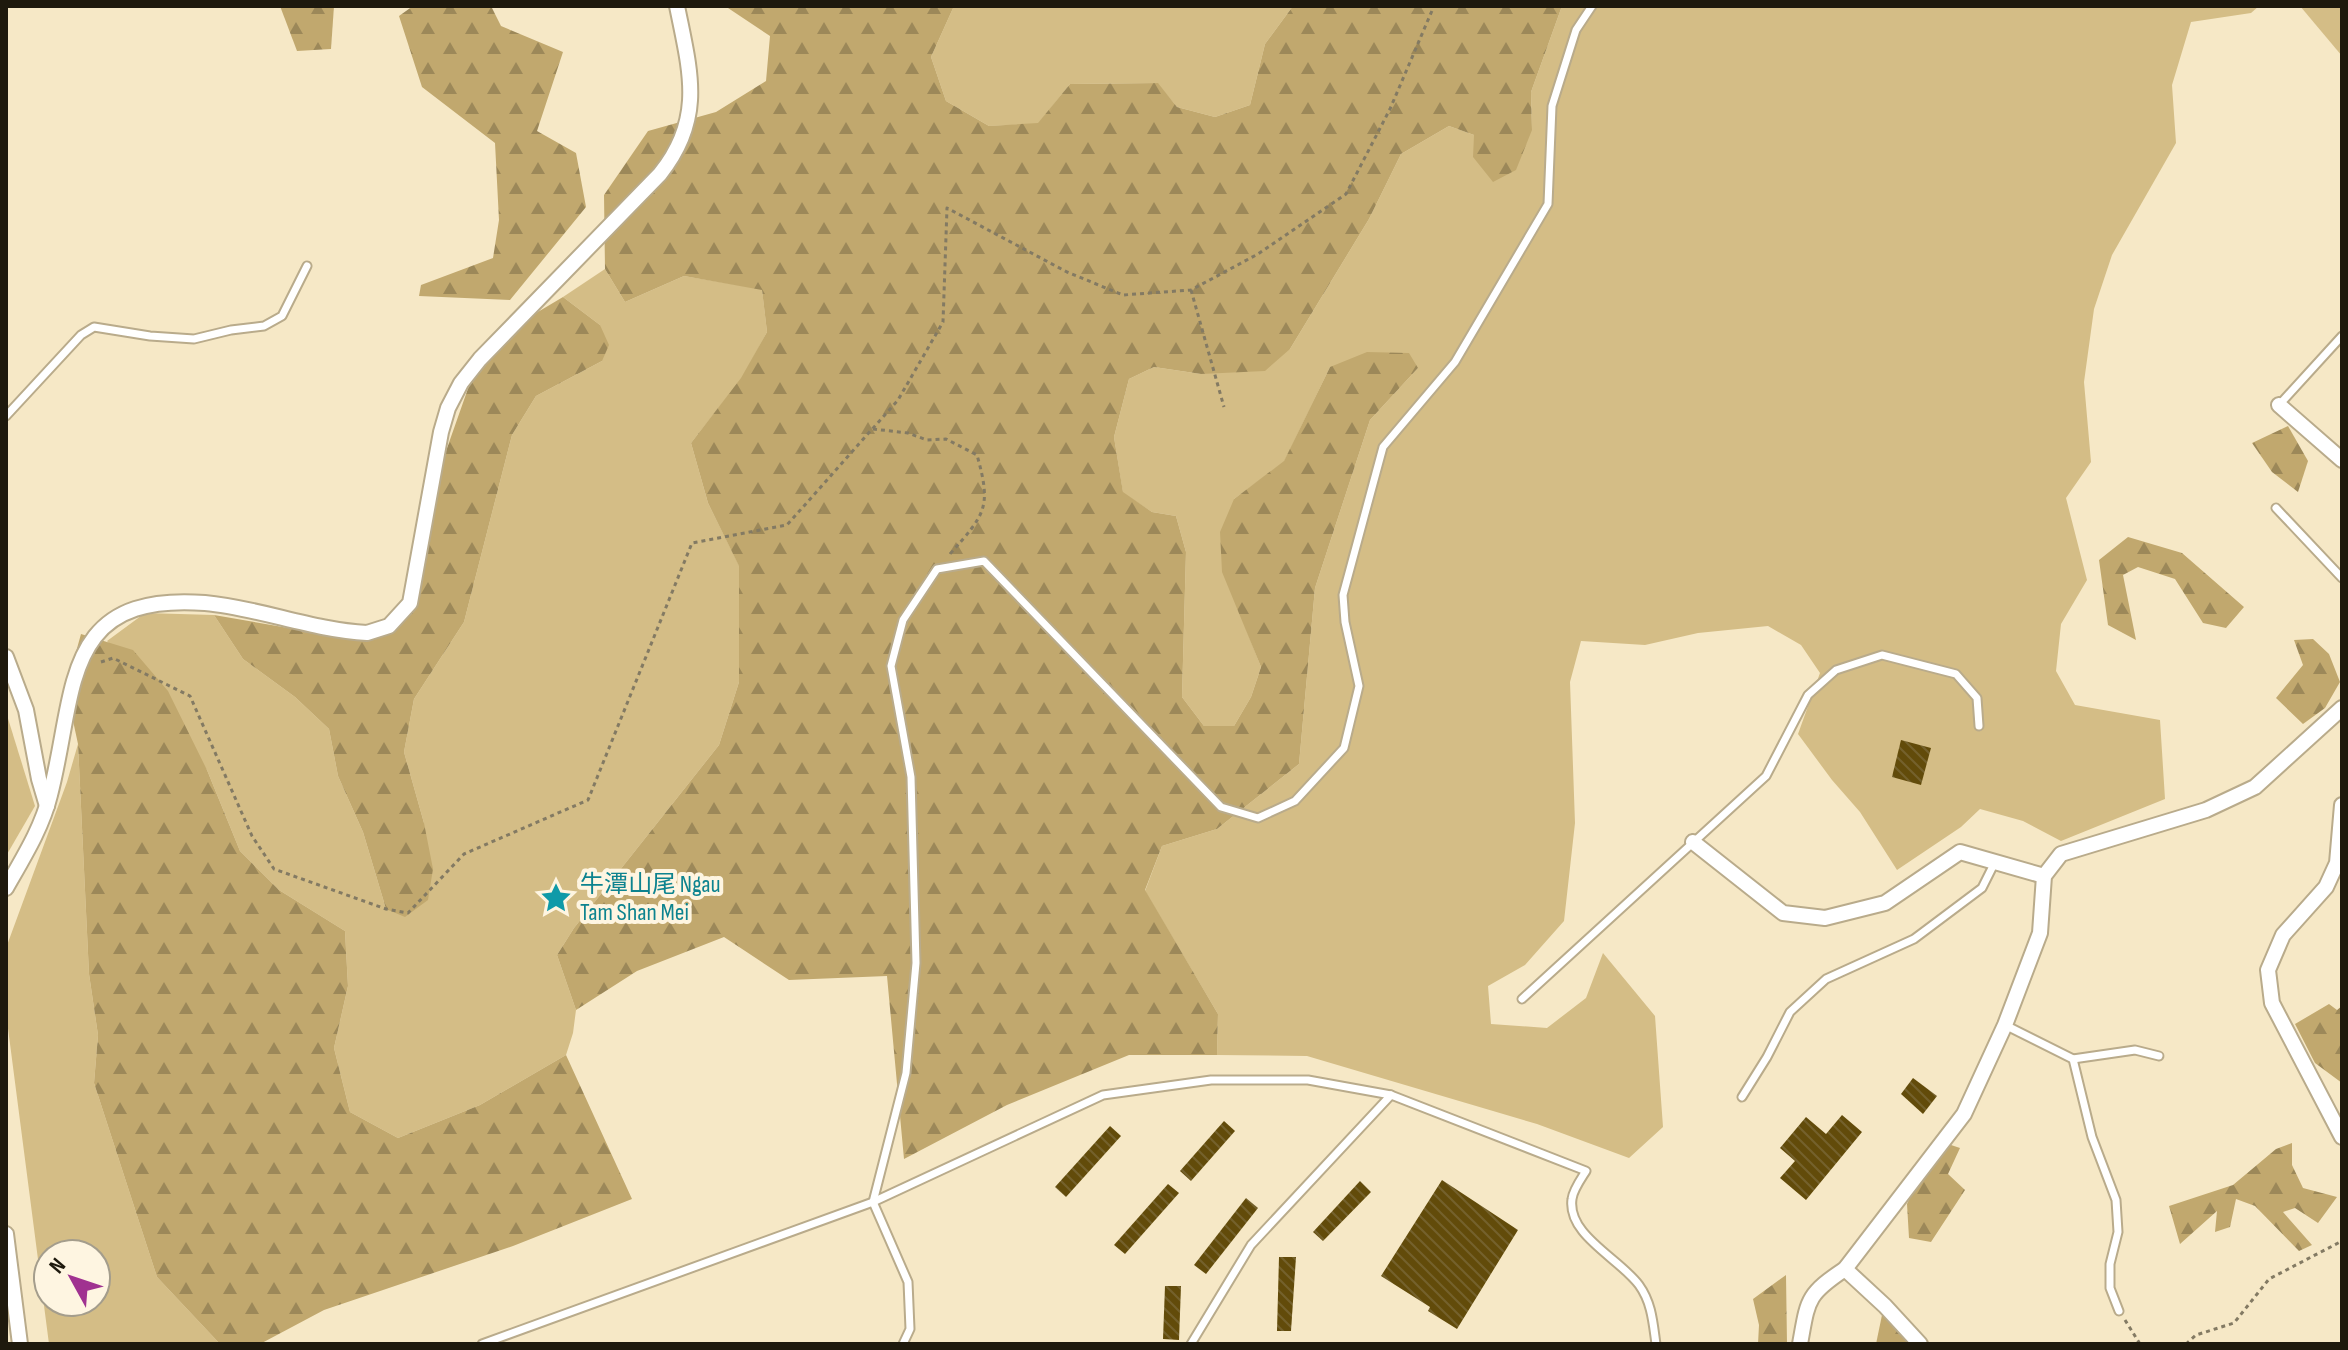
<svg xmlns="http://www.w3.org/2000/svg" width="2348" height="1350" viewBox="0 0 2348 1350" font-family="'Sofia Sans Condensed','Noto Sans TC',sans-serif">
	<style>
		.grass { fill: #d4bd86; fill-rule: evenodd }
		.forest { fill: url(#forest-firs) }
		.building { fill: url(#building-back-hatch) }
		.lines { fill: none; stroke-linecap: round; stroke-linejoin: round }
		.lane-casing { stroke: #b9ab8b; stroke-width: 11 }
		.street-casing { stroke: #b9ab8b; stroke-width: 18 }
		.path { stroke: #837a63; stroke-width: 3; stroke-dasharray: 4 4; stroke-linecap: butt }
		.lane { stroke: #fff; stroke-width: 7 }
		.street { stroke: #fff; stroke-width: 14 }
		.labels { text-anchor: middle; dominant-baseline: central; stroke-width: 8; stroke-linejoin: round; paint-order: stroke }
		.culture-label { font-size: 24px; fill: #0d838f; stroke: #fef5e1; text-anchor: start }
	</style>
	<defs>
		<pattern id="forest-firs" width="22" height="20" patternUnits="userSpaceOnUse" patternTransform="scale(2)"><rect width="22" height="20" fill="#c1a86e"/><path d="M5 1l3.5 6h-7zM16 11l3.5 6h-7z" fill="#9c8859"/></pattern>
		<pattern id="building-back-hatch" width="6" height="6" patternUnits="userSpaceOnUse" patternTransform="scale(2)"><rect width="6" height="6" fill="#624b0a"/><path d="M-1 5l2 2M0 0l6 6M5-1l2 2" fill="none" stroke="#74612c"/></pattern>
	</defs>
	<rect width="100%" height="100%" fill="#f6e8c6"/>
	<g class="grass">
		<path d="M954,6H1293L1265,44L1250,105L1215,117L1177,107L1157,83L1070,84L1038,124L989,126L946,101L931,57Z"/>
		<path d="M1562,6H2259L2251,13L2191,22L2172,85L2176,143L2112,255L2094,309L2084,382L2091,462L2066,498L2087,580L2061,624L2056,671L2075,705L2160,720L2165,799L2061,841L2023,821L1980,809L1961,827L1897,870L1860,812L1832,780L1798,734L1820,673L1801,645L1768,626L1698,633L1645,645L1581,641L1570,682L1575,823L1564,921L1525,965L1488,986L1491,1024L1547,1028L1586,998L1603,953L1655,1016L1663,1127L1629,1158L1537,1124L1307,1056L1217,1055L1218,1014L1145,891L1162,846L1217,829L1299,764L1315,588L1370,420L1418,368L1330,367L1284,462L1234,499L1246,629L1261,667L1251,697L1234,726H1204L1182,697L1186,552L1176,516L1152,512L1123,493L1114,437L1129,379L1154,367L1201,374L1290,349L1369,219L1401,154L1449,126L1474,135L1532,130L1531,92Z"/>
		<path d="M2300,6H2342V56Z"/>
		<path d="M605,269L625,302L684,276L762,289L767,332L742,378L691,443L708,503L739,565V682L719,745L574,928L557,955L576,1010L573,1033L566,1055L480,1105L398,1138L350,1112L334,1048L348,986L345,931L279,890L240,851L207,770L107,641L145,613L214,615L243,659L295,697L329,729L338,776L363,832L386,909L424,823L404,752L414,699L464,622L512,435L536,396L602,361L600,325L563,297Z"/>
		<path d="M6,712L35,806L6,856Z"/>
		<path d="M78,744L89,974L98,1035L94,1083L157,1277L220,1344H49L6,1013V948L67,782ZM48,1254H96V1302H48Z"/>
	</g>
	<g class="forest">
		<path d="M280,6H334L331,49L297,51Z"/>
		<path d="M413,6H491L501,26L563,52L537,131L576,153L586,207L510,300L419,296L421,285L493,258L499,220L495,143L422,87L399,16Z"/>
		<path d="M725,6H954L931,57L946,101L989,126L1038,123L1070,84L1158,83L1177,107L1215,117L1250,105L1265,44L1293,6H1562L1531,92L1532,130L1516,170L1493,182L1473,157L1474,135L1449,126L1401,154L1369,219L1290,349L1265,371L1201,374L1154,367L1129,379L1114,437L1123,492L1152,512L1176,516L1186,552L1182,697L1204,726H1234L1251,697L1261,667L1222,572L1220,532L1234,499L1284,461L1330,367L1367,352L1409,353L1418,368L1370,420L1315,588L1299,764L1217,829L1162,846L1145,890L1218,1014L1217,1055H1129L1007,1105L904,1159L887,976L789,980L724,937L637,971L576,1010L557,955L574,928L719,745L739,682V566L708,503L691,443L741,378L767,332L762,290L684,276L625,302L605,269L604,195L648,131L716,112L766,81L770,36Z"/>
		<path d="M563,297L600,325L609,345L602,361L536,396L512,435L464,622L414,699L404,752L424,823L433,869L428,900L405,917L386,909L363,832L338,776L329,729L295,697L243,659L214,615L363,641L416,601L446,451L471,380L521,322Z"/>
		<path d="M2288,426L2308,461L2298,492L2272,472L2252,443Z"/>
		<path d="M2128,537L2182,553L2244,607L2226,628L2203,623L2175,579L2138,567L2123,575L2136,640L2108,625L2099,560Z"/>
		<path d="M81,634L133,650L168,691L207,770L240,851L279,890L345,931L348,986L334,1048L350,1112L398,1138L480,1105L566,1055L632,1199L513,1246L324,1310L260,1344H220L157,1277L94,1083L98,1035L89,974L78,744L66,688Z"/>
		<path d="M2313,639L2329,654L2340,682L2325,708L2303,724L2276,698L2303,665L2294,640Z"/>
		<path d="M2329,1004L2337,1010L2342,1006V1083L2315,1063L2295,1024Z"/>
		<path d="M1936,1140L1960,1148L1948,1174L1965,1190L1931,1242L1909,1238L1907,1204Z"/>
		<path d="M2292,1143V1165L2303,1188L2337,1197L2318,1223L2295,1208L2283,1212L2312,1245L2299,1251L2255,1206L2236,1199L2230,1227L2215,1232L2217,1211L2180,1244L2169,1206L2233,1185L2276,1149Z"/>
		<path d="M1786,1275L1787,1344H1758L1759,1325L1753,1299Z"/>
		<path d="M1882,1315L1902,1316L1915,1344H1876Z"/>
	</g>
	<g class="building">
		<path d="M1901,740L1931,748L1921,785L1892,777Z"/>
		<path d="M1913,1078L1937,1096L1923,1114L1901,1094Z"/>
		<path d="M1842,1115L1862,1132L1806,1200L1780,1178L1795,1161L1780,1148L1806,1117L1826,1134Z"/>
		<path d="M1224,1121L1235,1131L1191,1181L1180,1171Z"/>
		<path d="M1110,1126L1121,1136L1066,1197L1055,1187Z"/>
		<path d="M1442,1180L1518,1230L1457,1329L1428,1311L1430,1307L1381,1276Z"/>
		<path d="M1360,1181L1371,1192L1323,1241L1313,1232Z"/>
		<path d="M1168,1184L1179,1193L1125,1254L1114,1245Z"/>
		<path d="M1246,1198L1258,1208L1206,1274L1194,1265Z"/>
		<path d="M1279,1257H1296L1291,1331H1277Z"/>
		<path d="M1165,1286H1181L1179,1340L1163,1339Z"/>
	</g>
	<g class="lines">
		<defs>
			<g id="lane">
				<path d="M2279,405L2342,336"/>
				<path d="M6,416L81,335L94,327L150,336L194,339L231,330L264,326L282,316L307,266"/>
				<path d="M2276,508L2342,578"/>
				<path d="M1522,999L1766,776L1808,695L1836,670L1882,655L1956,674L1977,698L1979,726"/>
				<path d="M2005,1025L2073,1059L2092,1137L2116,1200L2118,1232L2110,1264V1288L2119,1311"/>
				<path d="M2073,1059L2135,1050L2159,1056"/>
				<path d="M1742,1097L1767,1057L1790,1012L1826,979L1914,939L1982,888L1995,862"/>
				<path d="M482,1344L873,1202L1103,1095L1211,1080H1308L1391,1095L1586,1171C1581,1179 1573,1190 1572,1199C1567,1235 1619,1258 1639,1285C1652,1303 1653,1323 1656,1344"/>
				<path d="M903,1344L910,1329L908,1282L873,1202L906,1073L916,963L911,777L891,666L903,620L937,569L984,561L1221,807L1258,818L1295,801L1344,748L1359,686L1345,622L1343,595L1383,447L1455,362L1548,204L1552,106L1576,30L1592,6"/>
				<path d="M1191,1344L1251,1245L1391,1095"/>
			</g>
			<g id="street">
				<path d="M2279,405L2342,460"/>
				<path d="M6,657L26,710L39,779L47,806"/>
				<path d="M2342,805L2337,863L2326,887L2283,935L2268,970L2272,1003L2342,1137"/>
				<path d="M1693,842L1783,913L1825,918L1885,903L1960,852L2044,876"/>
				<path d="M6,888C23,858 42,828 50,795C77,691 60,592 205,603C260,608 312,630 367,633L389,626L410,603L441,432L448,408L461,383L480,359L660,174C705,118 690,71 677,6"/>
				<path d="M6,1234L20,1344"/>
				<path d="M1845,1269L1885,1306L1920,1344"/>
				<path d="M1800,1344C1808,1300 1806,1295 1845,1269L1964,1114L2005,1025L2040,933L2044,876L2061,854L2206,810L2255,787L2342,708"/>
			</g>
		</defs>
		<use href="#lane" class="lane-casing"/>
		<use href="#street" class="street-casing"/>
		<g class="path">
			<path d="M1191,290L1224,407"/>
			<path d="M873,429L908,433L927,440L946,439L977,455C992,508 985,514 950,554"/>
			<path d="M101,662L113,658L190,696L252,836L274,869L386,909L408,913L464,854L588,800L692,543L787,525L898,400L943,322L947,208L1067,272L1123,295L1191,290L1258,254L1346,194L1390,109L1434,6"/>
			<path d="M2125,1320L2140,1344"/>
			<path d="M2186,1344L2196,1335L2234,1323L2269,1279L2342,1241"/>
		</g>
		<use href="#lane" class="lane"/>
		<use href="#street" class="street"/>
	</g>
	<defs>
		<symbol id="sight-bare" viewBox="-9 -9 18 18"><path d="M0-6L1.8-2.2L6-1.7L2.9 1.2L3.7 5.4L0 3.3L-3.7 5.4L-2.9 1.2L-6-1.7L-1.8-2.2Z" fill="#0f9aa8" stroke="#fef5e1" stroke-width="2.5" paint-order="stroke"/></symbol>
	</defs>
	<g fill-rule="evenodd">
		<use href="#sight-bare" x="534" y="876" width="44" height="44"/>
	</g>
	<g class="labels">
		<g class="culture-label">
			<text x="580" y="884">牛潭山尾 Ngau<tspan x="580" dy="28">Tam Shan Mei</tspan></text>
		</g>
	</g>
	<rect width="2348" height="1350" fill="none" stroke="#1e190d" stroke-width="16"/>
	<g transform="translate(72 1278) rotate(310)"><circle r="38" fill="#fef5e1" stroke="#a49d8c" stroke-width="2"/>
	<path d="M0-6L14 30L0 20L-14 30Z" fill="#a03290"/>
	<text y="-12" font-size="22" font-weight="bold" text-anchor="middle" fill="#1e190d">N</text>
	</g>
</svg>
